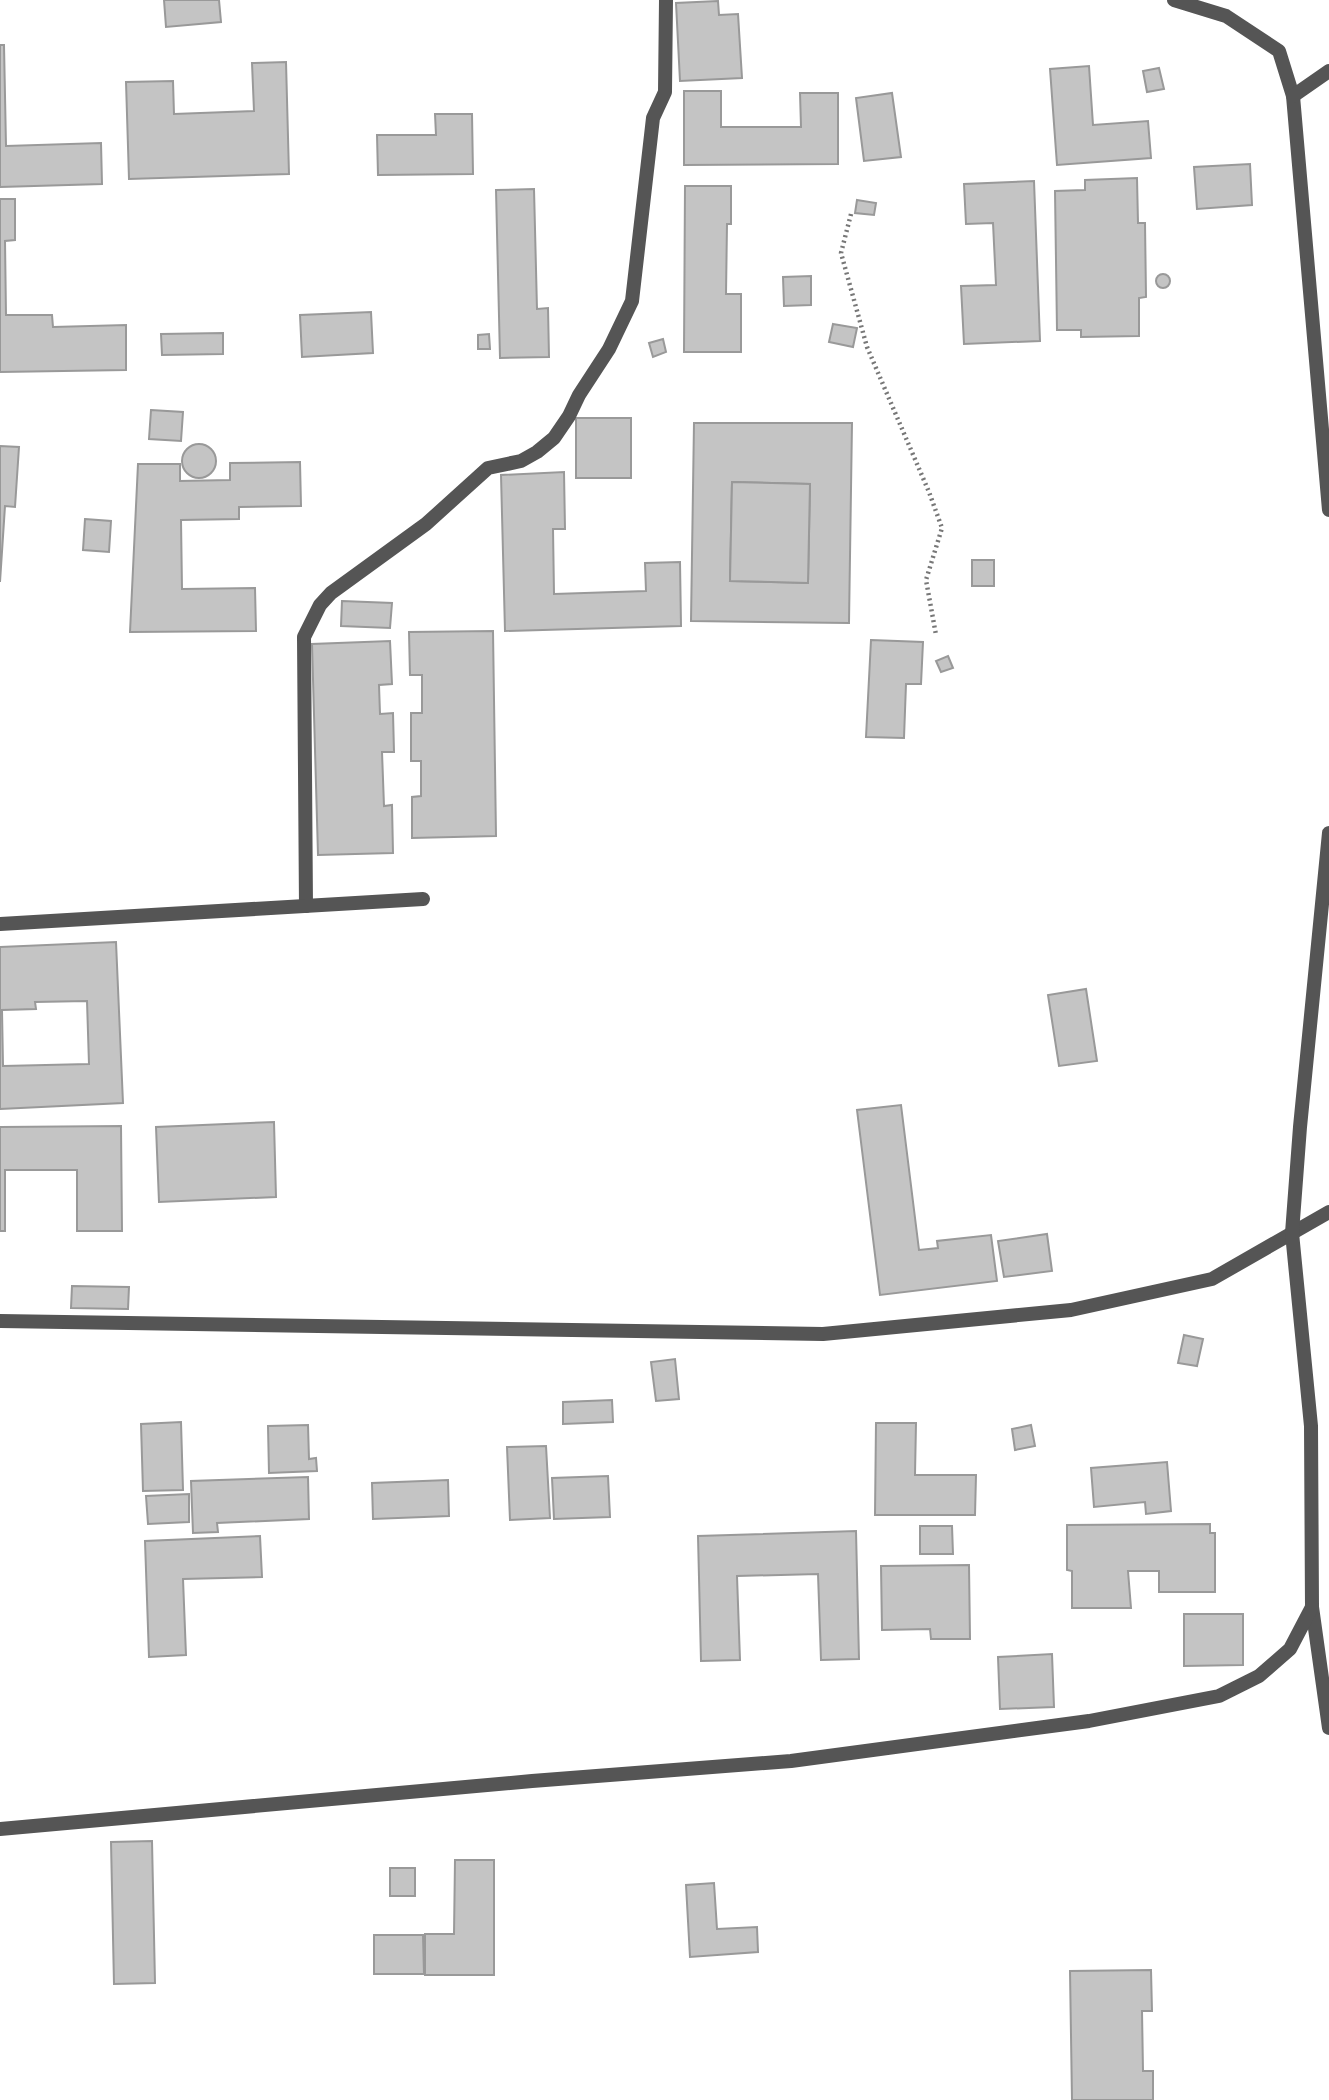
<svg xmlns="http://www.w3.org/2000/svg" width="1329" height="2100" viewBox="0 0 1329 2100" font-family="Barlow,sans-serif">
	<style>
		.building { fill: #c4c4c4; stroke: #999; stroke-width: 2; fill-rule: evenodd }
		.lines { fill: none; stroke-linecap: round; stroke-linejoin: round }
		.path { stroke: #777; stroke-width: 4.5; stroke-dasharray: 2 3.5; stroke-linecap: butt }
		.street { stroke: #555; stroke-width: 14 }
	</style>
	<rect width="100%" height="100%" fill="#fff"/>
	<g class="building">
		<path d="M164,0H219L221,22L166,27Z"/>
		<path d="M718,1L719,15L738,14L742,78L680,81L676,3Z"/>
		<path d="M0,45H4L6,146L101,143L102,184L0,187Z"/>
		<path d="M286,62L289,174L129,179L126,82L173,81L174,114L254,111L252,63Z"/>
		<path d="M1089,66L1093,125L1148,121L1151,158L1057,165L1050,69Z"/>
		<path d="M1159,68L1164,89L1147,92L1143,71Z"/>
		<path d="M684,91H721V127H801L800,93H838V164L684,165Z"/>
		<path d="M892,93L901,157L864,161L856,98Z"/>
		<path d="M435,114H472L473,174L378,175L377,135H436Z"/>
		<path d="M1250,164L1252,205L1197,209L1194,167Z"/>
		<path d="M1137,178L1138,223H1145L1146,297L1139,298V336L1081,337V330H1057L1055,191L1085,190V180Z"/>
		<path d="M1034,181L1040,341L964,344L961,286L996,285L993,223L966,224L964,184Z"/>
		<path d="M685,186H731V224H727L726,294H741V352H684Z"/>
		<path d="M534,189L537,309L548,308L549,357L500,358L496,190Z"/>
		<path d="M0,199H15V240L5,241L6,315H52L53,327L126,325V370L0,372Z"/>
		<path d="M857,200L876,203L874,215L855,213Z"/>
		<circle cx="1163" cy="281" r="7"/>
		<path d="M811,276V305L784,306L783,277Z"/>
		<path d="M371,312L373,353L302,357L300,315Z"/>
		<path d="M833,324L857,328L853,347L829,342Z"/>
		<path d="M223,333V354L162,355L161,334Z"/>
		<path d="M489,334L490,349H478V335Z"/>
		<path d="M663,339L666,352L653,357L649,343Z"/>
		<path d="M151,410L183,412L181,441L149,439Z"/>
		<rect x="576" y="418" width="55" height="60"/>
		<path d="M694,423H852L849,623L691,621ZM732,482L810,484L808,583L730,581Z"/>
		<circle cx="199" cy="461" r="17"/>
		<path d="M0,446L19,447L15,507L5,506L0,582Z"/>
		<path d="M300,462L301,506L239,507V519L181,520L182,589L255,588L256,631L130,632L138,464H180V481L230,480V463Z"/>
		<path d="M564,472L565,529H553L554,594L646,591L645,563L680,562L681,626L505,631L501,475Z"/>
		<path d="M732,482L810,484L808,583L730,581Z"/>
		<path d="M85,519L111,521L109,552L83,550Z"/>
		<rect x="972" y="560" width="22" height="26"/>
		<path d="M342,601L392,603L390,628L341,626Z"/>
		<path d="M493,631L496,836L412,838V797L421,796V761H411V713H422V675H410L409,632Z"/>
		<path d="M871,640L923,642L921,684H906L904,738L866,737Z"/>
		<path d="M390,641L392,684L379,685L380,714L393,713L394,752H382L384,806L392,805L393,853L318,855L312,644Z"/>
		<path d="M948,656L953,668L941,672L936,661Z"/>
		<path d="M116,942L123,1103L0,1109V947ZM87,1001L89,1064L3,1066L2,1010L36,1009L35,1002Z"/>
		<path d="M1086,989L1097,1061L1059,1066L1048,995Z"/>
		<path d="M901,1105L919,1250L938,1248L937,1241L991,1235L997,1281L880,1295L857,1110Z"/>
		<path d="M274,1122L276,1197L159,1202L156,1127Z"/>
		<path d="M121,1126L122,1231H77V1170H5V1231H0V1127Z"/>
		<path d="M1047,1234L1052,1271L1004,1277L998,1241Z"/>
		<path d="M72,1286L129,1287L128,1309L71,1308Z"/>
		<path d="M1184,1335L1203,1339L1197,1366L1178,1363Z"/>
		<path d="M675,1359L679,1399L656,1401L651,1362Z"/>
		<path d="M612,1400L613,1422L563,1424V1402Z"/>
		<path d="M181,1422L183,1490L143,1491L141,1424Z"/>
		<path d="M876,1423H916L915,1475H976L975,1515H875Z"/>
		<path d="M308,1425L309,1459L316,1458L317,1471L269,1473L268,1426Z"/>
		<path d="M1031,1425L1035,1446L1015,1450L1012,1429Z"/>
		<path d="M546,1446L550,1518L510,1520L507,1447Z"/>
		<path d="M1167,1462L1171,1511L1146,1514L1145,1502L1094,1507L1091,1468Z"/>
		<path d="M608,1476L610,1517L554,1519L552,1478Z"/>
		<path d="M308,1477L309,1519L217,1523L218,1532L193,1533L191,1481Z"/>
		<path d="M448,1480L449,1516L373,1519L372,1483Z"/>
		<path d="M189,1494V1522L148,1524L146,1496Z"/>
		<path d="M1210,1524V1533H1215V1592H1159V1571H1128L1131,1608H1072V1571L1067,1570V1525Z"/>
		<path d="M920,1526H952L953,1554H920Z"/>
		<path d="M856,1531L859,1659L821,1660L818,1574L737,1576L740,1660L701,1661L698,1536Z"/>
		<path d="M260,1536L262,1577L183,1579L186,1655L149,1657L145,1541Z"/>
		<path d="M969,1565L970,1639H931L930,1629L882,1630L881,1566Z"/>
		<path d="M1184,1614H1243V1665L1184,1666Z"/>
		<path d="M1052,1654L1054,1707L1000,1709L998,1657Z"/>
		<path d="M152,1841L155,1983L114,1984L111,1842Z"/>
		<path d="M455,1860H494V1975H425V1934H454Z"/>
		<rect x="390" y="1868" width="25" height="28"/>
		<path d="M714,1883L717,1929L757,1927L758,1952L690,1957L686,1885Z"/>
		<path d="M374,1935H423L424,1974H374Z"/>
		<path d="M1151,1970L1152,2011H1142L1143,2071H1153V2100H1072L1070,1971Z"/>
	</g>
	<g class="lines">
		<path class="path" d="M851,214L841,253L867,347L929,492L942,528L926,580L936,635"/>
		<g class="street">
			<path d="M1174,0L1226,16L1279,51L1293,96L1329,510"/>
			<path d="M1293,96L1329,71"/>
			<path d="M306,906L304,637L320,605L331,593L426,524L488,468L521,461L537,452L554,438L569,416L579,395L609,349L632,301L653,118L665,92L666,0"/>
			<path d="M0,924L423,899"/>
			<path d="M0,1321L823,1334L1071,1310L1212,1279L1329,1212"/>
			<path d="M1312,1607L1329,1728"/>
			<path d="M0,1829L532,1781L791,1761L1089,1721L1219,1696L1259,1676L1290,1649L1312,1607L1311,1426L1292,1233L1300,1127L1329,833"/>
		</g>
	</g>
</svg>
